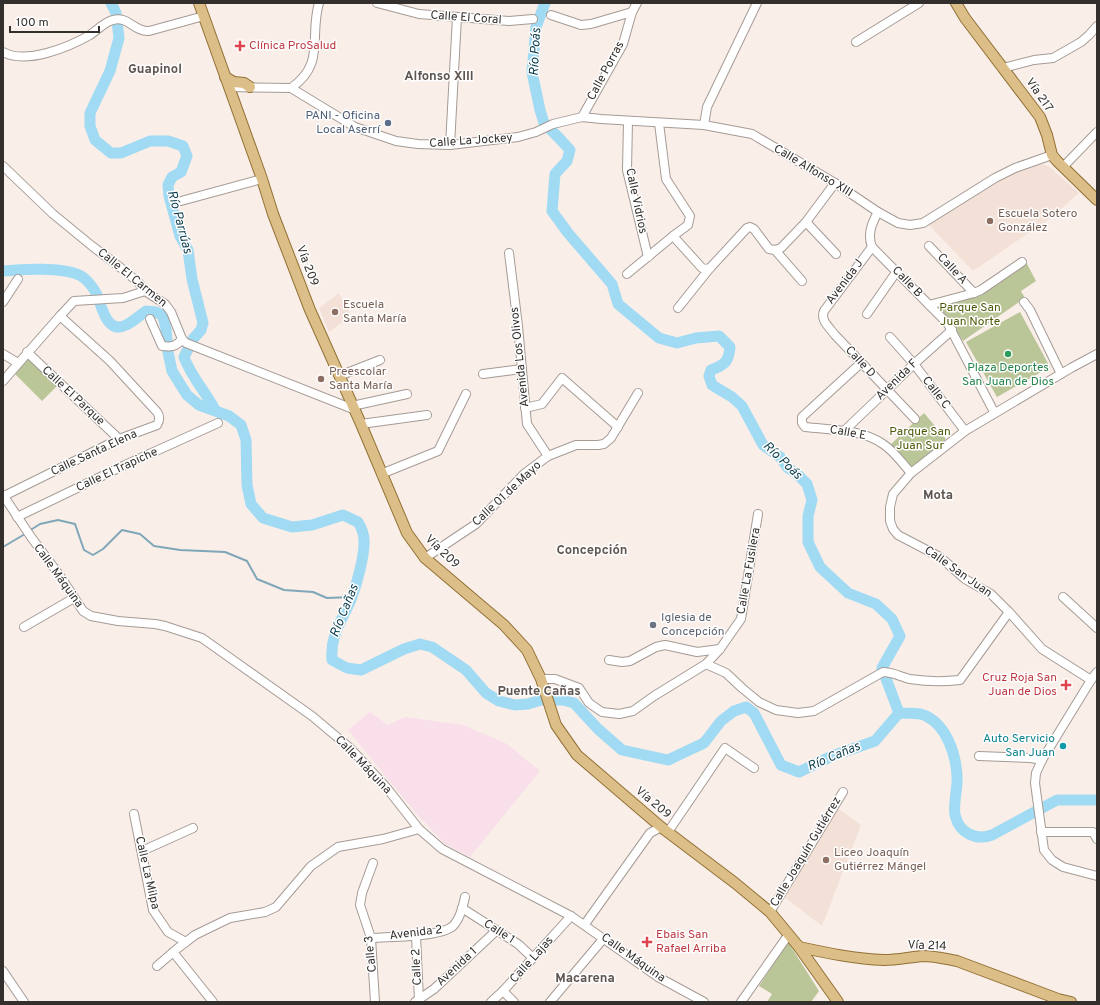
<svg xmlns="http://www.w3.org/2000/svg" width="1100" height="1005" viewBox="0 0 1100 1005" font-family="Overpass,sans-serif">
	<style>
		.industrial { fill: #f8dfea }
		.built { fill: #f3e1d7 }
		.green { fill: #bac598 }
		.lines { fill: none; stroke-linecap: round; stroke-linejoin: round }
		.stream { stroke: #7fa7b8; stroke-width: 2 }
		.river { stroke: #a0daf3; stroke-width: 11 }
		.minor-casing { stroke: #a59b95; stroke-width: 10 }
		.major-casing { stroke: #927135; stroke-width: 12 }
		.minor { stroke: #fff; stroke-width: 8 }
		.major { stroke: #dcbf88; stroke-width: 10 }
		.health-dot { fill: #e0444e; stroke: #fefefe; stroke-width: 1.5 }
		.service-dot { fill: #5c6f8a; stroke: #fefefe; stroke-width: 1.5 }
		.education-dot { fill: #8d6e63; stroke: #fefefe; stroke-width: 1.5 }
		.leisure-dot { fill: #2e9e5b; stroke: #fefefe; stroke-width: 1.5 }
		.worship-dot { fill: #6b7280; stroke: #fefefe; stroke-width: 1.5 }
		.culture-dot { fill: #0f9aa8; stroke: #fefefe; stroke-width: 1.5 }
		.labels { text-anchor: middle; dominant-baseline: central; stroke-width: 3; stroke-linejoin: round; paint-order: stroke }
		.street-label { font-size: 12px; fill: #332f2d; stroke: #fefefe }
		.health-label { font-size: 12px; fill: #be3a42; stroke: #fefefe; text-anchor: start }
		.service-label { font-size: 12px; fill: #4e5e75; stroke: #fefefe; text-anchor: end }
		.education-label { font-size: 12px; fill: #785e54; stroke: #fefefe; text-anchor: start }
		.park-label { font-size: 12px; fill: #4e5908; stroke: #fefefe }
		.leisure-label { font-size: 12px; fill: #27864d; stroke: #fefefe }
		.worship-label { font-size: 12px; fill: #5b616d; stroke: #fefefe; text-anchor: start }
		.culture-label { font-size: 12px; fill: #0d838f; stroke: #fefefe; text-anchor: end }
		.water-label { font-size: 13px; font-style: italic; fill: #0a3d4e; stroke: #fefefe }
		.neighbourhood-label { font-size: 13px; font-weight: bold; fill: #5f5651; stroke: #fefefe }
	</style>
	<rect width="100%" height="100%" fill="#faeee9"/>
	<path class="industrial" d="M370,712L388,725L405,717L463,725L507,744L540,771L470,857L445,844L414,811L348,730Z"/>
	<g class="built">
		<path d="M1036,164L1045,165L1051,168L1079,193L1052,217L973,271L928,224L1000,179Z"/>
		<path d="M339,293L351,316L329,332L319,308Z"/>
		<path d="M836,807L861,825L822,926L783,896Z"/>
	</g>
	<g class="green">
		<path d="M1026,262L1036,281L1021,291L1025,298L963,341L948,318L939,309V306L977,294Z"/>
		<path d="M1020,312L1050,367L997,397L966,342Z"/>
		<path d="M28,357L57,386L42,401L15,374Z"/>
		<path d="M924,413L946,439L911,468L889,446Z"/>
		<path d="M788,942L819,991L811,1002H767L772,994L759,986Z"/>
	</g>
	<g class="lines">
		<g class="stream">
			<path d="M29,531L40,524L58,520L75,524L84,550L93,555L103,549L122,530L140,534L154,546L180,550L225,552L247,561L257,579L284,590L313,592L327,598L352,597"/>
			<path d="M3,547L25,534"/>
		</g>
		<g class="river">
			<path d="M111,3L116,13L119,38L110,71L90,113V126L95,140L111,153H121L150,141H168L183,146L187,156L181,172L172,177L168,185L169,196L180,236L188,250L192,279L203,323L201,330L193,339L184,357C191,377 206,392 215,410"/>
			<path d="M545,3L536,27L532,72L540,110L544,123L559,138L570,150L567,161L555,174L552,211L568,233L612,284L618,304L659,338L677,343L696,338L719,336L730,347C729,361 725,365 711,370L709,376L712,385L732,397L742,406L763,445L780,457L788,468L797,474L807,484L812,500L808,516V542L820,567L848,593L876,604L892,619L900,636L882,668L899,713"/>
			<path d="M3,271C22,269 62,267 79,275C86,278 94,288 97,295C102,307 107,335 126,325C133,322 140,315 146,311L156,312L163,316L166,329L168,352L172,371L187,395L199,405L229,416L241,425L246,440L247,485L251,504L263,518L292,527L312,525L343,515L358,522C361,527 364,533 364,540C365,554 357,583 352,597C343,620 330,633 332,660L347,668L361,670L404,649L420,644L432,647L466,670L486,693L499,701L515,705L528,704L541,700H563L574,703L598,729L622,750L668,760L704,743L721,721L734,711L746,707L754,713L781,765L799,772L832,756L875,741L899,713"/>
			<path d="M899,713C907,714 919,712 926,716C947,726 956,755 957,776C958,788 953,803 955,815C959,833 976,841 992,835L1057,800H1097"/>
		</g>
		<defs>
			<g id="minor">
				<path d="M377,3L419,14L509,21L533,19"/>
				<path d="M551,15L581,25L591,24L632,12"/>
				<path d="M856,42L919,3"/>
				<path d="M3,52C26,65 69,47 90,35C96,31 106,21 113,20C129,16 134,32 149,31L204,16"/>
				<path d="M1003,68L1034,60L1053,58L1081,42L1089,35L1097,26"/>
				<path d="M229,87L291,88C326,64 309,36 319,3"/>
				<path d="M291,88L355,127L396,141L418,144L450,145L518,137L536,132L553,124L582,117L601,119L704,125L752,134L835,183L878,212L898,223L910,225L923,223L995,178L1015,168L1052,155"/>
				<path d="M582,117L623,44L632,12L637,3"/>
				<path d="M628,121L627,170L648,257"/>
				<path d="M659,123L666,179L690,216L688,225L673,236"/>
				<path d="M704,125L707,107L757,3"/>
				<path d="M450,145L457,17"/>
				<path d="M3,166L53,214L92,246L121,268L139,283L145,291L165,304L171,312L182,339L186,343L353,409"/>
				<path d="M1063,167L1097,132"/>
				<path d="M181,201L262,179"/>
				<path d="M878,212C872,223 867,234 872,247L948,324L994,412"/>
				<path d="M806,222L836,254"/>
				<path d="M929,246L974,293"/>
				<path d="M872,247L824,311C820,320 829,327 835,335L915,419"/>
				<path d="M775,250L802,281"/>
				<path d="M509,253L518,326L527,424L548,456"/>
				<path d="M627,274L673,236L702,268L706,269L710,268"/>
				<path d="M3,302L18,279"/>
				<path d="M1024,302L1030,310L1061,374"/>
				<path d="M929,305L974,293L981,290L1022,262"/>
				<path d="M678,308L710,268L747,228L750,227L754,229L769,249L775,250L781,248L806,222L835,183"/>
				<path d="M867,314L897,271"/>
				<path d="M150,319L162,346C171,347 176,347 182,339"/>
				<path d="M890,337L914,364L965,431"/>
				<path d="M27,352L119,439"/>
				<path d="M3,354L18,363"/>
				<path d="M861,363L802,417V423L805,427C831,430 861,429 883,444C894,451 902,463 911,473"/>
				<path d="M483,374L522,369"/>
				<path d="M339,376L380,360"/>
				<path d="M3,381L60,316L74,301L123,298L145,291"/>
				<path d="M352,406L407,394"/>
				<path d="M525,408L542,404L562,378L618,427"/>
				<path d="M361,424L427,415"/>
				<path d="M844,431L914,364L952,330"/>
				<path d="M381,474L438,451L466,394"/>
				<path d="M3,495L31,537L60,576L83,611L91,616L118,621L155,624L165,626L202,638L312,716L350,748L386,787L419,829L442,849L571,916L658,977L704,1002"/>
				<path d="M4,496L119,439L157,425C160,420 160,416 157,412L110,361L60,316"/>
				<path d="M17,517L125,465L218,423"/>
				<path d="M425,558L476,524L524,474L548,456L576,445H598L604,444L611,438L638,393"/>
				<path d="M1063,597L1097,628"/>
				<path d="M24,627L74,598"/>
				<path d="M609,660L622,662L630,661L656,647L665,645L697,652L720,649"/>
				<path d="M706,664L726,673L742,688L759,702L776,710L798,713L814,711L883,672C893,672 901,677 910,679C929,682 941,682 960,680L1009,612"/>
				<path d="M1097,672L1091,680L1042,760L1036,773L1035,783L1044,850L1052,860L1063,867L1097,876"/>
				<path d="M541,679H555L579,688L589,703L602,712L619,714L633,711L654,696L706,664L720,649L741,619L758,514"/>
				<path d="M1091,680L1042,649L1009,612L991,594L965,579L940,557L898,535L893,529L890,521V507L893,494L911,473L965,431L1071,368L1097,354"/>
				<path d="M979,756L1031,758L1042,760"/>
				<path d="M134,814L153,910L168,932L186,942"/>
				<path d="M668,832L725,748L754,768"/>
				<path d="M1041,832H1093L1097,839"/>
				<path d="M142,851L193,828"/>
				<path d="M373,863L362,893L360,905L371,938L375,1002"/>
				<path d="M462,908L518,944L533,958"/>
				<path d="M770,912L843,792"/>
				<path d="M585,924L650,833L661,827"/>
				<path d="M416,935L419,1000"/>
				<path d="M371,938C389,937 441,937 453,926C460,919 463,907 465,897"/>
				<path d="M173,952L213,1002"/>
				<path d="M157,966L178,948L195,935L230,918L265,912L276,907L311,866L338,847L383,839L419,829"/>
				<path d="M3,971L24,1002"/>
				<path d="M503,991L514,1002"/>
				<path d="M415,1002L434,989L497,930"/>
				<path d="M491,1002L503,991L571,916"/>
				<path d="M550,1002L604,938"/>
				<path d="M741,1002L789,934"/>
			</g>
			<g id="major">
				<path d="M199,3L262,179L273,214L310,310L361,424L407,533L425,558L504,625L527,650L541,679L556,725L577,755L661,827L735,883L770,912L799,947L838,1002"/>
				<path d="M956,3L965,18L1040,117L1047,135L1052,155L1057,161L1097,200"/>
				<path d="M225,77L234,82L244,83L250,87"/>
				<path d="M799,947C827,953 855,959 884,960C897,960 910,957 923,956C935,956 946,959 957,961L1058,999L1071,1002"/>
			</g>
		</defs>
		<use href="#minor" class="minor-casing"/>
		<use href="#major" class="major-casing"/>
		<use href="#minor" class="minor"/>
		<use href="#major" class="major"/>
	</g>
	<g class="health-dot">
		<path d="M238 40h4v4h4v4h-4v4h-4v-4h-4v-4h4z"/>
		<path d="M1064 679h4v4h4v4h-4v4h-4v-4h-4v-4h4z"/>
		<path d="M645 936h4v4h4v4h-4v4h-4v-4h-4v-4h4z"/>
	</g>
	<circle class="service-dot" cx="388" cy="123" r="4"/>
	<g class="education-dot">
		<circle cx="990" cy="221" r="4"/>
		<circle cx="335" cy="312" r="4"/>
		<circle cx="321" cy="379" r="4"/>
		<circle cx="826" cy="860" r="4"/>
	</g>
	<circle class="leisure-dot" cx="1008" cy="354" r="4"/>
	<circle class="worship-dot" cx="653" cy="625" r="4"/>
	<circle class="culture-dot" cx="1063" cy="746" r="4"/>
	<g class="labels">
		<g class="street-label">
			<text transform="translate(466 18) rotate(4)">Calle El Coral</text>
			<text transform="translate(606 71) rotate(-62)">Calle Porras</text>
			<text transform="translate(1039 95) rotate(55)">Vía 217</text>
			<text transform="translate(471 141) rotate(-4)">Calle La Jockey</text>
			<text transform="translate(813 171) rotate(31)">Calle Alfonso XIII</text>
			<text transform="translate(636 201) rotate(78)">Calle Vidrios</text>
			<text transform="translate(307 266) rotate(69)">Vía 209</text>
			<text transform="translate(952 269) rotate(47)">Calle A</text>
			<text transform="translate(132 278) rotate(39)">Calle El Carmen</text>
			<text transform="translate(845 282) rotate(-53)">Avenida J</text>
			<text transform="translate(907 282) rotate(46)">Calle B</text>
			<text transform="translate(520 357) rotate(-96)">Avenida Los Olivos</text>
			<text transform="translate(860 362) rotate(47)">Calle D</text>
			<text transform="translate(897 380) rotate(-44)">Avenida F</text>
			<text transform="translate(936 393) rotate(52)">Calle C</text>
			<text transform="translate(73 396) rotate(43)">Calle El Parque</text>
			<text transform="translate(848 433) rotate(10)">Calle E</text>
			<text transform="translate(94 453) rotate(-25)">Calle Santa Elena</text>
			<text transform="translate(117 470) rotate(-25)">Calle El Trapiche</text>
			<text transform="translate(507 494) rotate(-43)">Calle 01 de Mayo</text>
			<text transform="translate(442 552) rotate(44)">Vía 209</text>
			<text transform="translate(749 571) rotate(-80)">Calle La Fusilera</text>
			<text transform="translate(958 572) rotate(35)">Calle San Juan</text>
			<text transform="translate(58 576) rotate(54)">Calle Máquina</text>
			<text transform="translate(363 765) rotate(46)">Calle Máquina</text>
			<text transform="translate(653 803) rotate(40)">Vía 209</text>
			<text transform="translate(806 852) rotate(-59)">Calle Joaquín Gutiérrez</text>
			<text transform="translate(147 873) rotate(77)">Calle La Milpa</text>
			<text transform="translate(499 932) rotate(33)">Calle 1</text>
			<text transform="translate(416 933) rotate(-7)">Avenida 2</text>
			<text transform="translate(927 946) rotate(2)">Vía 214</text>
			<text transform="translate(371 954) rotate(-96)">Calle 3</text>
			<text transform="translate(633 958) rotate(35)">Calle Máquina</text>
			<text transform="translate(532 960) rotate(-48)">Calle Lajas</text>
			<text transform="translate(417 967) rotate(-93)">Calle 2</text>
			<text transform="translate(457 967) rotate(-43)">Avenida 1</text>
		</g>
		<g class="health-label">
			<text x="249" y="46">Clínica ProSalud</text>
			<text x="1057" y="678" text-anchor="end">Cruz Roja San<tspan x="1057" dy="14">Juan de Dios</tspan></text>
			<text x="656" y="935">Ebais San<tspan x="656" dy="14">Rafael Arriba</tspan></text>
		</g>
		<g class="service-label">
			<text x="380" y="116">PANI - Oficina<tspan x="380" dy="14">Local Aserrí</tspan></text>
		</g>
		<g class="education-label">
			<text x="998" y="214">Escuela Sotero<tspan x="998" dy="14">González</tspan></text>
			<text x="343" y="305">Escuela<tspan x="343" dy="14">Santa María</tspan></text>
			<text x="329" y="372">Preescolar<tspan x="329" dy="14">Santa María</tspan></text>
			<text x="834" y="853">Liceo Joaquín<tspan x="834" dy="14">Gutiérrez Mángel</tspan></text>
		</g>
		<g class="park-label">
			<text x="970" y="308">Parque San<tspan x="970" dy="14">Juan Norte</tspan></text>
			<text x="920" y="432">Parque San<tspan x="920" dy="14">Juan Sur</tspan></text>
		</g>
		<g class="leisure-label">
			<text x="1008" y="368">Plaza Deportes<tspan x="1008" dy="14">San Juan de Dios</tspan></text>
		</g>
		<g class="worship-label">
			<text x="661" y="618">Iglesia de<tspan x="661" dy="14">Concepción</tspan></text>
		</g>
		<g class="culture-label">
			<text x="1055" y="739">Auto Servicio<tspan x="1055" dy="14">San Juan</tspan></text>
		</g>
		<g class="water-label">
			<text transform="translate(536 52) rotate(-87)">Río Poás</text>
			<text transform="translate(179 222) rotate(75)">Río Parrúas</text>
			<text transform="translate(782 461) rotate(44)">Río Poás</text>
			<text transform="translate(345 611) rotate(-68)">Río Cañas</text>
			<text transform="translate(834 757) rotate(-23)">Río Cañas</text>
		</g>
		<g class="neighbourhood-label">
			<text x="155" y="70">Guapinol</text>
			<text x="439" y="77">Alfonso XIII</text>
			<text x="938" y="496">Mota</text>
			<text x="592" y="551">Concepción</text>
			<text x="539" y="692">Puente Cañas</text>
			<text x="585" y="979">Macarena</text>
		</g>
	</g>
	<rect width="1100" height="1005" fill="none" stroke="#332f2d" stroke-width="8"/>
	<path d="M10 26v6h89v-6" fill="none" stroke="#332f2d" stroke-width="2"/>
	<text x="16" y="26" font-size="12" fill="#332f2d" stroke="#fefefe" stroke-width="3" paint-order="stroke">100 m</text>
</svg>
